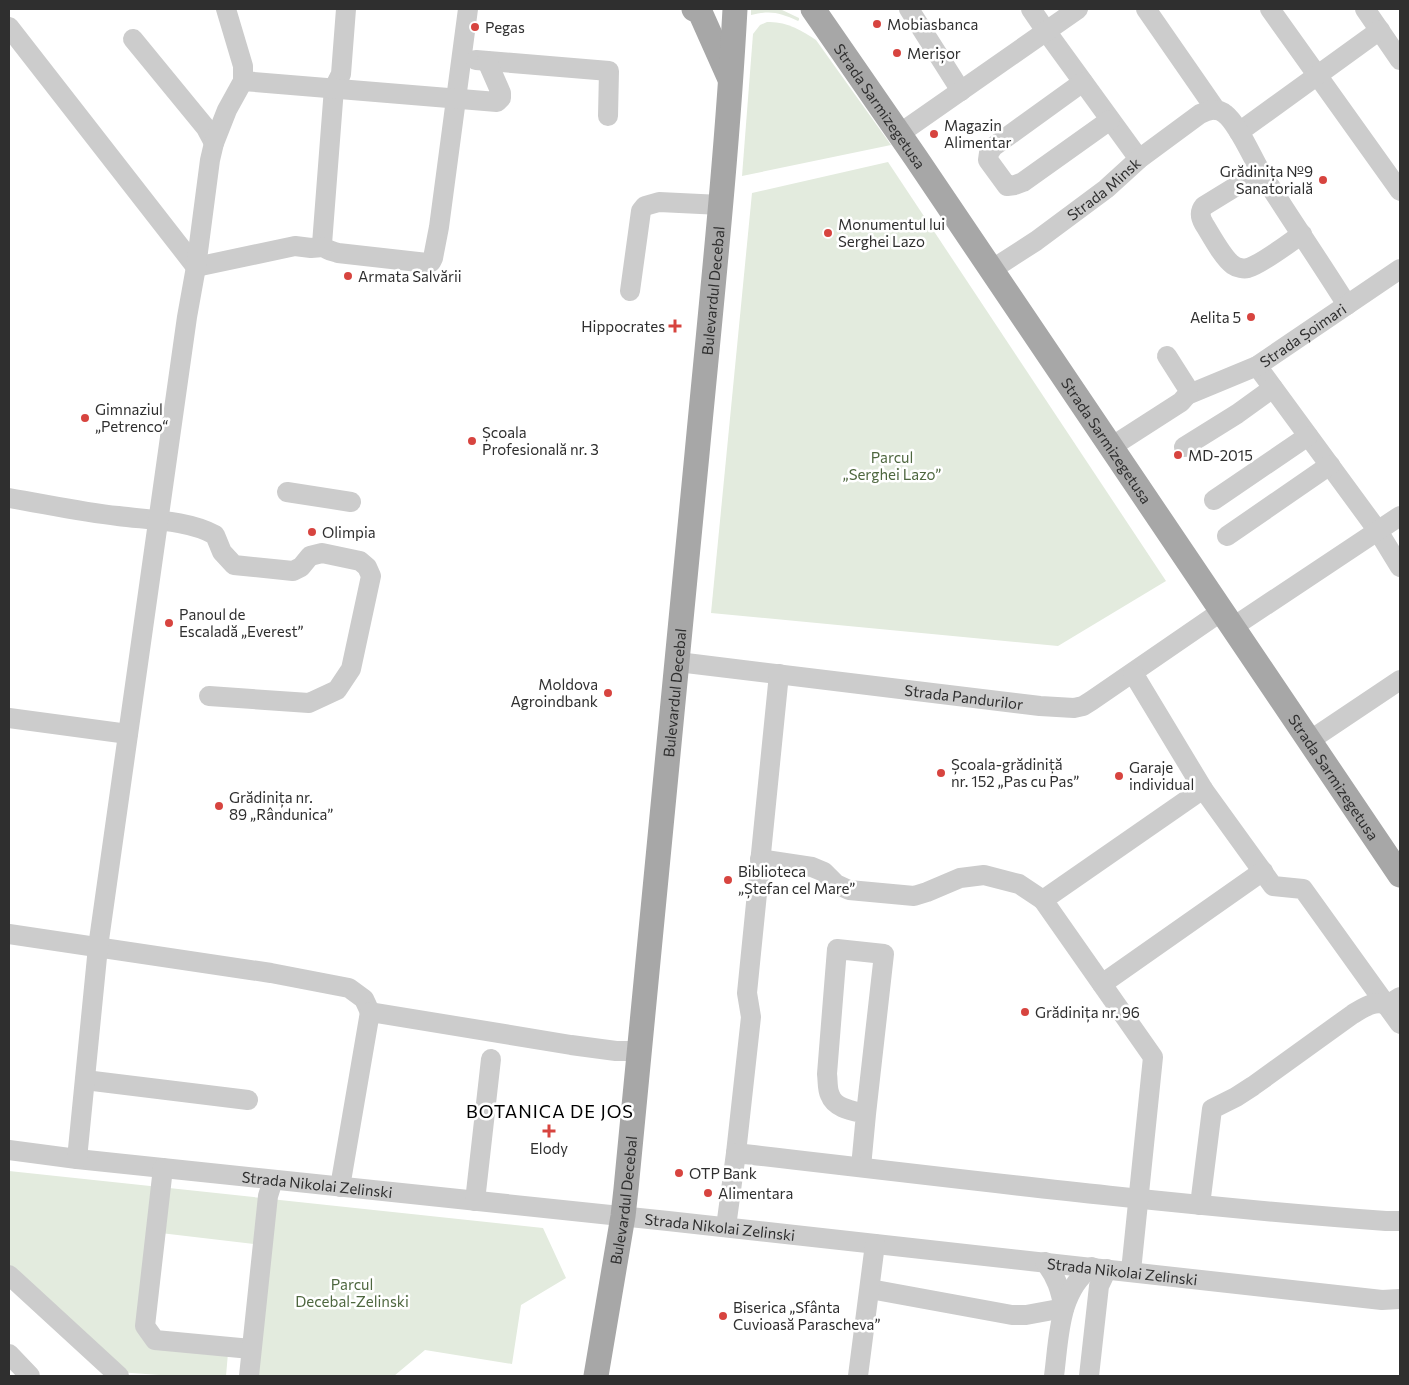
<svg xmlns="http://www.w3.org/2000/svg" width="1409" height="1385" viewBox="0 0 1409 1385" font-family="Commissioner,sans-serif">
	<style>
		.green { fill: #e3ebde }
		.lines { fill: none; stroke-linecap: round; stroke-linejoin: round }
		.minor { stroke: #ccc; stroke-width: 20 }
		.major { stroke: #a7a7a7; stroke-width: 25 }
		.poi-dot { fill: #d7443f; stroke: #fff; stroke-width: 2 }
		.labels { text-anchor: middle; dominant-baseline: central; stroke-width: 5; stroke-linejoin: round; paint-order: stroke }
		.poi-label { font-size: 15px; fill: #2f2f2f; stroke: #fff; text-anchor: start }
		.street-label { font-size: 15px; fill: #2f2f2f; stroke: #fff }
		.park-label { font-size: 15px; fill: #4e673f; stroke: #fff }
		.quarter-label { font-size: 18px; letter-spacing: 1px; fill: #000; stroke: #fff }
	</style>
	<rect width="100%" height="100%" fill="#fff"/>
	<g class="green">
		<path d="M751,9H780L799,18V20L798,21C780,13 771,10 751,15Z"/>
		<path d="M767,22C786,21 801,30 816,40L891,145L742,176L753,34L760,25Z"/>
		<path d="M888,162L1166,581L1058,646L711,613L752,193Z"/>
		<path d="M9,1171L543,1228L566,1278L521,1305L512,1364L425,1350L394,1376H258L271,1246L152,1232L143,1327L228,1353L226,1376H173L118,1372L9,1274Z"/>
	</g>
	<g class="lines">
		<g class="minor">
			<path d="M346,9L341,74L334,88L322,244C325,250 332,251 338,253L427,263L431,262L433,258L439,227L468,9"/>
			<path d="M909,9L961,91"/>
			<path d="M1031,9L1046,31L1139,159"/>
			<path d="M1146,9L1216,110"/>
			<path d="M1270,9L1400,191"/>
			<path d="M1365,9L1400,60"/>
			<path d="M9,27L196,267L295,246L311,248L323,247"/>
			<path d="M133,39L206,128L214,143"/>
			<path d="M476,60L609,71L608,116"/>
			<path d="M243,81L497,102L501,98V93L487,61"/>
			<path d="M1083,82L993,147L989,153L988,160L1007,186L1015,185L1023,182L1110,120"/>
			<path d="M1239,132L1380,30"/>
			<path d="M899,134L1078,9"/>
			<path d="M1261,171L1204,206C1199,212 1200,217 1204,224C1211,235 1223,258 1233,265C1237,268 1244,269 1248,268C1262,264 1289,243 1302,234"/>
			<path id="s1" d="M991,270L1036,241L1106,189L1139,159L1200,114C1208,110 1217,107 1225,114C1238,124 1252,157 1261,172C1289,217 1319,260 1347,305"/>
			<path d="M630,291L641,211L645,206L659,202L721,205"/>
			<path d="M1257,366L1378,531L1400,567"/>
			<path id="s2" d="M1187,395L1257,366L1400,269"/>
			<path d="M1111,447L1181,402L1187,395L1188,389L1167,356"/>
			<path d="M1184,447L1237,414L1273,388"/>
			<path d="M287,492L351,502"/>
			<path d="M9,498C45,504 81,512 118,516C148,520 188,520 215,535L222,552L234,565L293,571L301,567L310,556L322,553L360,561L367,567L371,576L351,669L337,690L309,703L209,696"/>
			<path d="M1214,500L1308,436"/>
			<path d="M1227,536L1330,465"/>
			<path d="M1233,627L1400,516"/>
			<path id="s3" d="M678,662L1040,706L1074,708L1083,706L1091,701L1222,611"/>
			<path d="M9,718L128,734"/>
			<path d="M1309,741L1400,680"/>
			<path d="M1203,789L1273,886L1303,889L1400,1024"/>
			<path d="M760,859L812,867L824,872L836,884L849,890L914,896L927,892L960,878L984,875L1019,884L1043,900"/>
			<path d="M9,934L271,973L349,988L364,999L370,1012"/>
			<path d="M1102,984L1263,871"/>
			<path d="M85,1080L248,1100"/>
			<path id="s4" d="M9,1150L77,1159L668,1221L1382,1300L1400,1299"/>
			<path d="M736,1153L751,1017L747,993L779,674"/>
			<path d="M77,1159L98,947L187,317L196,267L210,160L214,143L227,110L243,81V66L226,9"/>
			<path d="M861,1167L866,1114L884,954L837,949L827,1074C828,1081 827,1089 830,1095C835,1109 854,1111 866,1114"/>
			<path d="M163,1168L145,1326L155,1340L251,1349"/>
			<path d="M340,1187L370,1012L571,1045L616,1051H639"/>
			<path d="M475,1201L491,1059"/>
			<path d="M1200,1205L1212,1109L1236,1097L1253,1086L1353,1014C1365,1007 1374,1000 1387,1005L1400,997"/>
			<path d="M726,1227L736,1153C952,1178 1168,1205 1386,1221H1400"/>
			<path d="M1045,1262C1057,1278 1060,1289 1064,1308"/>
			<path d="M1131,1271L1153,1057L1043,900L1203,789L1133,673"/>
			<path d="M9,1275L119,1376"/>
			<path d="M870,1289L1012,1315H1026L1064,1308"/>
			<path d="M9,1354L30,1376"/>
			<path d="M249,1376L268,1196L273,1180"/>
			<path d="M858,1376L875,1244"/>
			<path d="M1054,1376C1059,1339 1058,1291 1092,1267"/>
			<path d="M1089,1376L1099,1286L1107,1269"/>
		</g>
		<g class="major">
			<path d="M694,9L700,12L729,77"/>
			<path id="s5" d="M813,9L916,158L1400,875"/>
			<path id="s6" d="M596,1376L623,1216L626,1189C650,944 674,699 697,454C711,306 727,157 735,9"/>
		</g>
	</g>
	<g class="poi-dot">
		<circle cx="877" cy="24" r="5"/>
		<circle cx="475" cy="27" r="5"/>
		<circle cx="897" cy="53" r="5"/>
		<circle cx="934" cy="134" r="5"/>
		<circle cx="1323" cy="180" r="5"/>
		<circle cx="828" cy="233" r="5"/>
		<circle cx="348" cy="276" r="5"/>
		<circle cx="1251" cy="317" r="5"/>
		<path d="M672.5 318.5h5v5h5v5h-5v5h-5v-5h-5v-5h5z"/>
		<circle cx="85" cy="418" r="5"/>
		<circle cx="472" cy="441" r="5"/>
		<circle cx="1178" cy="455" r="5"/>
		<circle cx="312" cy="532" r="5"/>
		<circle cx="169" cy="623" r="5"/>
		<circle cx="608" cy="693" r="5"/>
		<circle cx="941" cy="773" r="5"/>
		<circle cx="1119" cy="776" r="5"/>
		<circle cx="219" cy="806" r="5"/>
		<circle cx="728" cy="880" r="5"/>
		<circle cx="1025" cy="1012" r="5"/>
		<path d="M546.5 1123.5h5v5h5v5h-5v5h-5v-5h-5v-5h5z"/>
		<circle cx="679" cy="1173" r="5"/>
		<circle cx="708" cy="1193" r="5"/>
		<circle cx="723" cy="1316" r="5"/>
	</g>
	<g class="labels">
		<g class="poi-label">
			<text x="887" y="24">Mobiasbanca</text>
			<text x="485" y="27">Pegas</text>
			<text x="907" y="53">Merișor</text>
			<text x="944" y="125">Magazin<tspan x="944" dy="17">Alimentar</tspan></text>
			<text x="1313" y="171" text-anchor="end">Grădinița №9<tspan x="1313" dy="17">Sanatorială</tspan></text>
			<text x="838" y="224">Monumentul lui<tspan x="838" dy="17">Serghei Lazo</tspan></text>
			<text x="358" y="276">Armata Salvării</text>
			<text x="1241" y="317" text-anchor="end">Aelita 5</text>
			<text x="665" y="326" text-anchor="end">Hippocrates</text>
			<text x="95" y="409">Gimnaziul<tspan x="95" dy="17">„Petrenco“</tspan></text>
			<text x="482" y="432">Școala<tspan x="482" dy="17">Profesională nr. 3</tspan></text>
			<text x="1188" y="455">MD-2015</text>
			<text x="322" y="532">Olimpia</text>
			<text x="179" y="614">Panoul de<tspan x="179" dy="17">Escaladă „Everest”</tspan></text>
			<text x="598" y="684" text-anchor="end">Moldova<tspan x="598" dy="17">Agroindbank</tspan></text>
			<text x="951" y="764">Școala-grădiniță<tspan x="951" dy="17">nr. 152 „Pas cu Pas”</tspan></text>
			<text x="1129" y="767">Garaje<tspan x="1129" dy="17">individual</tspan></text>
			<text x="229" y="797">Grădinița nr.<tspan x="229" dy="17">89 „Rândunica”</tspan></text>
			<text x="738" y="871">Biblioteca<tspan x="738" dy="17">„Ștefan cel Mare”</tspan></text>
			<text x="1035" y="1012">Grădinița nr. 96</text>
			<text x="549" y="1148" text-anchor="middle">Elody</text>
			<text x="689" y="1173">OTP Bank</text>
			<text x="718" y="1193">Alimentara</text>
			<text x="733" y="1307">Biserica „Sfânta<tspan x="733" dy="17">Cuvioasă Parascheva”</tspan></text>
		</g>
		<g class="street-label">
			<text stroke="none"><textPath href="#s5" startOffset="118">Strada Sarmizegetusa</textPath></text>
			<text stroke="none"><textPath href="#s1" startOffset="139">Strada Minsk</textPath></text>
			<text stroke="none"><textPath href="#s6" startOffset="1092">Bulevardul Decebal</textPath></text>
			<text stroke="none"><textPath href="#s2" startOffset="131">Strada Șoimari</textPath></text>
			<text stroke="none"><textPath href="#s5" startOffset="522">Strada Sarmizegetusa</textPath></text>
			<text stroke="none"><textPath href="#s6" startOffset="688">Bulevardul Decebal</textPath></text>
			<text stroke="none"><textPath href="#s3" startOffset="288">Strada Pandurilor</textPath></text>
			<text stroke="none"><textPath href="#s5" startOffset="928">Strada Sarmizegetusa</textPath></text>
			<text stroke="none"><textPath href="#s4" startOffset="310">Strada Nikolai Zelinski</textPath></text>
			<text stroke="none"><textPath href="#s6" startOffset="178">Bulevardul Decebal</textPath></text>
			<text stroke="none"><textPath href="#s4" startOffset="715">Strada Nikolai Zelinski</textPath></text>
			<text stroke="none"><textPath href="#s4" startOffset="1120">Strada Nikolai Zelinski</textPath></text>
		</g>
		<g class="park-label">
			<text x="892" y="457">Parcul<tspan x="892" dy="17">„Serghei Lazo”</tspan></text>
			<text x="352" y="1284">Parcul<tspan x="352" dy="17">Decebal-Zelinski</tspan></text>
		</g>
		<g class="quarter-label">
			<text x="550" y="1111">BOTANICA DE JOS</text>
		</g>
	</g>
	<rect width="1409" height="1385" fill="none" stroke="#2f2f2f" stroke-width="20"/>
</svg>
